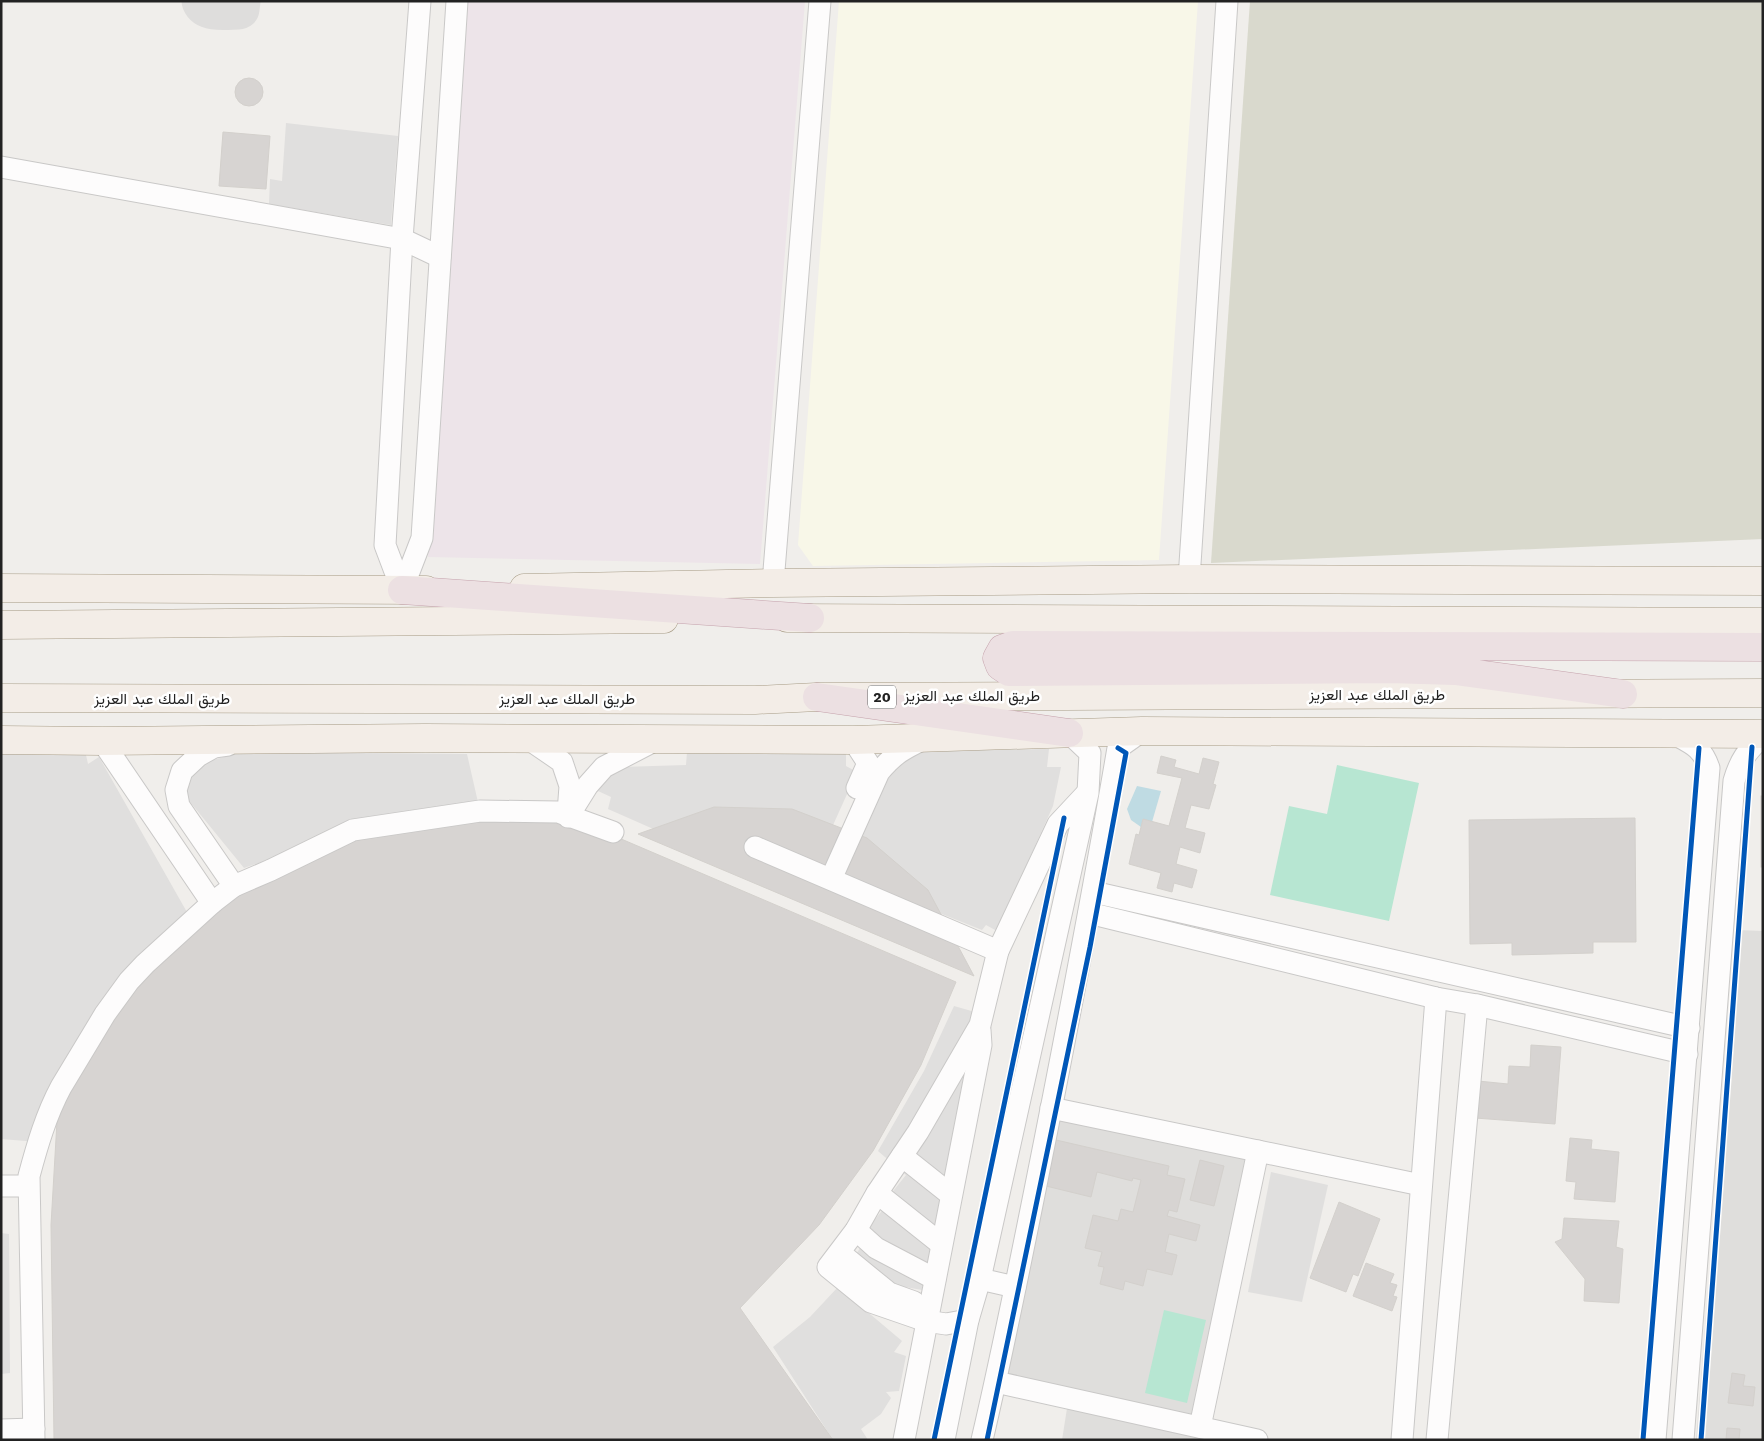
<svg xmlns="http://www.w3.org/2000/svg" width="1764" height="1441" viewBox="0 0 1764 1441" font-family="'Work Sans',Vazirmatn,sans-serif">
	<style>
		.residential { fill: #dfdedc }
		.industrial { fill: #ede4e9 }
		.education { fill: #f8f7e8 }
		.construction { fill: #d9d9cd }
		.pitch { fill: #b7e6d2 }
		.parking { fill: #e0dfde }
		.water { fill: #bfdbe3 }
		.lines { fill: none; stroke-linecap: round; stroke-linejoin: round }
		.taxiway { stroke: #dedddc; stroke-width: 41 }
		.building { fill: #d7d4d2; stroke: #d3d0cc }
		.minor-casing { stroke: #c9c8c7; stroke-width: 23 }
		.major-casing { stroke: #a79c86; stroke-width: 29 }
		.highway-casing { stroke: #c5a2ac; stroke-width: 29 }
		.minor { stroke: #fdfcfc; stroke-width: 21 }
		.major { stroke: #f3ede7; stroke-width: 28 }
		.highway { stroke: #ece0e2; stroke-width: 28 }
		.cycleway-casing { stroke: #fff; stroke-width: 8 }
		.cycleway { stroke: #0057b8; stroke-width: 5 }
		.labels { text-anchor: middle; dominant-baseline: central; stroke-width: 5; stroke-linejoin: round; paint-order: stroke }
		.shield { fill: #fff; stroke: #646464; stroke-width: 1 }
		.shield-label { font-size: 14px; font-weight: bold; fill: #222 }
		.street-label { font-size: 15px; fill: #222; stroke: #fff }
	</style>
	<rect width="100%" height="100%" fill="#f0eeeb"/>
	<g class="residential">
		<path d="M1737,930L1763,931V1440H1696Z"/>
		<path d="M1054,1112L1253,1154L1197,1422L1000,1379Z"/>
		<path d="M1068,1402L1238,1440H1062Z"/>
	</g>
	<path class="industrial" d="M468,1H805L760,564L428,557Z"/>
	<path class="education" d="M839,1H1198L1159,560L813,566L798,545Z"/>
	<path class="construction" d="M1250,1H1763V539L1211,563Z"/>
	<g class="pitch">
		<path d="M1337,765L1419,783L1389,921L1270,895L1289,806L1327,814Z"/>
		<path d="M1164,1310L1206,1320L1187,1403L1145,1393Z"/>
	</g>
	<g class="parking">
		<path d="M286,123L398,136L391,225L269,204L270,179L282,181Z"/>
		<path d="M1049,749L1047,767H1061L1053,806L997,931L986,925L982,930L854,879L848,862L883,774L919,751Z"/>
		<path d="M1,752L86,755L88,764L99,757L192,921L38,1142L1,1139Z"/>
		<path d="M258,752L467,754L480,811L353,830L244,868L186,797L187,785L199,767L213,760L235,754Z"/>
		<path d="M687,752H846V766L857,772L820,854L744,869L608,809L611,797L598,791L608,773L621,767L686,765Z"/>
		<path d="M954,1006L975,1012L970,1059L922,1290L889,1284L855,1256L862,1245L867,1229L881,1212L890,1195L906,1175L878,1151L924,1071Z"/>
		<path d="M1271,1172L1328,1185L1302,1302L1248,1292Z"/>
		<path d="M1,1233L9,1234L10,1373L1,1374Z"/>
		<path d="M838,1287L902,1341L894,1352L906,1356L899,1391L886,1392L891,1398L881,1414L861,1429L868,1440H833L773,1347L810,1317Z"/>
	</g>
	<path class="water" d="M1137,786L1161,791L1152,822L1143,819L1141,827L1131,820L1127,809Z"/>
	<g class="lines">
		<path class="taxiway" d="M202,1C207,13 228,9 239,9L240,1"/>
	</g>
	<g class="building">
		<circle cx="249" cy="92" r="14"/>
		<path d="M223,132L270,136L266,189L219,186Z"/>
		<path d="M1161,756L1176,760L1174,767L1199,774L1203,758L1219,762L1213,784L1216,785L1209,809L1191,805L1185,828L1205,833L1200,853L1180,847L1176,864L1197,870L1192,888L1174,883L1172,892L1157,888L1161,873L1129,864L1136,834L1139,835L1143,819L1169,826L1182,778L1157,773Z"/>
		<rect x="1761" y="796" width="2" height="71"/>
		<path d="M714,807L792,809L867,838L928,890L974,976L638,834Z"/>
		<path d="M558,812L956,982L921,1065L873,1151L819,1225L740,1308L833,1440H54L51,1225L58,1104L130,982L192,921L315,851L451,816Z"/>
		<path d="M1635,818L1636,942H1593V953L1512,955V943L1470,944L1469,820Z"/>
		<path d="M1531,1045L1561,1047L1555,1124L1475,1118L1478,1081L1508,1084L1509,1066L1530,1067Z"/>
		<path d="M1570,1138L1592,1140L1591,1149L1619,1152L1615,1202L1574,1199L1576,1182L1566,1181Z"/>
		<path d="M1056,1140L1169,1166L1167,1175L1185,1179L1177,1212L1169,1210L1167,1216L1200,1225L1196,1241L1169,1234L1165,1252L1177,1255L1172,1275L1147,1269L1143,1286L1125,1281L1123,1290L1100,1284L1104,1267L1098,1266L1102,1252L1085,1248L1093,1215L1118,1221L1121,1209L1133,1212L1141,1180L1133,1178L1132,1181L1097,1172L1091,1197L1046,1186Z"/>
		<path d="M1200,1160L1224,1166L1214,1206L1190,1200Z"/>
		<path d="M1339,1202L1380,1219L1358,1276L1353,1274L1346,1292L1310,1278Z"/>
		<path d="M1564,1218L1619,1221L1616,1247L1623,1249L1619,1303L1584,1301L1585,1279L1555,1242L1562,1239Z"/>
		<path d="M1366,1263L1394,1274L1390,1283L1397,1285L1393,1296L1397,1297L1392,1311L1353,1296Z"/>
		<path d="M1732,1373L1745,1375L1743,1386L1755,1387L1753,1406L1728,1403Z"/>
		<path d="M1727,1428L1740,1429L1739,1440H1726Z"/>
	</g>
	<g class="lines">
		<defs>
			<g id="minor">
				<path d="M1,167L402,239L440,257"/>
				<path d="M1189,579L1227,1"/>
				<path d="M773,583L820,1"/>
				<path d="M402,590L422,538L457,1"/>
				<path d="M402,590L385,545L402,239L420,1"/>
				<path d="M527,738L562,762L570,786L568,813"/>
				<path d="M853,740L868,763L857,788"/>
				<path d="M102,741L212,903"/>
				<path d="M228,745L214,747L198,756L182,771L176,790L179,806L234,886"/>
				<path d="M568,817L588,785L604,767L656,740"/>
				<path d="M755,847L998,951"/>
				<path d="M831,879L879,772C894,754 903,749 924,739"/>
				<path d="M1093,892L1689,1028"/>
				<path d="M1089,913L1436,998L1477,1005L1687,1054"/>
				<path d="M1051,1108L1421,1185"/>
				<path d="M902,1156L951,1195"/>
				<path d="M1,1186H28"/>
				<path d="M877,1193L941,1244"/>
				<path d="M856,1230L876,1248L935,1279"/>
				<path d="M840,1253L889,1293L914,1302"/>
				<path d="M980,1279L1015,1287"/>
				<path d="M968,1320L946,1324L926,1321L871,1302L828,1267L856,1230L877,1193L918,1132L980,1025L998,951L1058,824L1086,794"/>
				<path d="M996,1382L1257,1440"/>
				<path d="M1200,1427L1258,1151"/>
				<path d="M1,1430L34,1429"/>
				<path d="M34,1440L29,1176C37,1146 46,1115 61,1087L105,1014L129,981L145,964L212,903L234,886L271,870L353,830L480,811L558,812L613,832"/>
				<path d="M904,1440L981,1045L980,1030"/>
				<path d="M944,1440L968,1320L980,1279L1088,793L1090,753L1069,733"/>
				<path d="M982,1440C1002,1355 1019,1270 1036,1185C1065,1040 1093,894 1118,748L1142,731"/>
				<path d="M1402,1440L1436,998"/>
				<path d="M1437,1440L1477,1005"/>
				<path d="M1655,1440L1709,768C1702,747 1692,744 1674,734"/>
				<path d="M1683,1440L1734,781C1740,760 1747,751 1763,736"/>
			</g>
			<g id="major">
				<path d="M1,588L426,590"/>
				<path d="M524,588L773,583L1189,579L1763,581"/>
				<path d="M787,618L1763,622"/>
				<path d="M1,625L664,619"/>
				<path d="M1,698L755,700L817,697L1763,693"/>
				<path d="M1,740L102,741L425,738L853,740L1142,731L1763,734"/>
			</g>
			<g id="highway">
				<path d="M402,590L810,618"/>
				<path d="M1623,694L1455,671L1389,669L1009,672L1000,666L997,658L1002,649L1013,645L1763,647"/>
				<path d="M817,697L1069,733"/>
			</g>
		</defs>
		<use href="#minor" class="minor-casing"/>
		<use href="#major" class="major-casing"/>
		<use href="#highway" class="highway-casing"/>
		<use href="#minor" class="minor"/>
		<use href="#major" class="major"/>
		<use href="#highway" class="highway"/>
		<defs>
			<g id="cycleway">
				<path d="M934,1440L1064,818"/>
				<path d="M987,1440L1090,947L1126,753L1118,748"/>
				<path d="M1643,1440L1699,748"/>
				<path d="M1701,1440L1752,747"/>
			</g>
		</defs>
		<use href="#cycleway" class="cycleway-casing"/>
		<use href="#cycleway" class="cycleway"/>
	</g>
	<g class="labels">
		<rect class="shield" x="868" y="685.5" width="28" height="23" rx="4"/>
		<g class="shield-label">
			<text x="882" y="697">20</text>
		</g>
		<g class="street-label">
			<text x="1377" y="695">طريق الملك عبد العزيز</text>
			<text x="972" y="696">طريق الملك عبد العزيز</text>
			<text x="162" y="699">طريق الملك عبد العزيز</text>
			<text x="567" y="699">طريق الملك عبد العزيز</text>
		</g>
	</g>
	<rect width="1764" height="1441" fill="none" stroke="#222222" stroke-width="5"/>
</svg>
